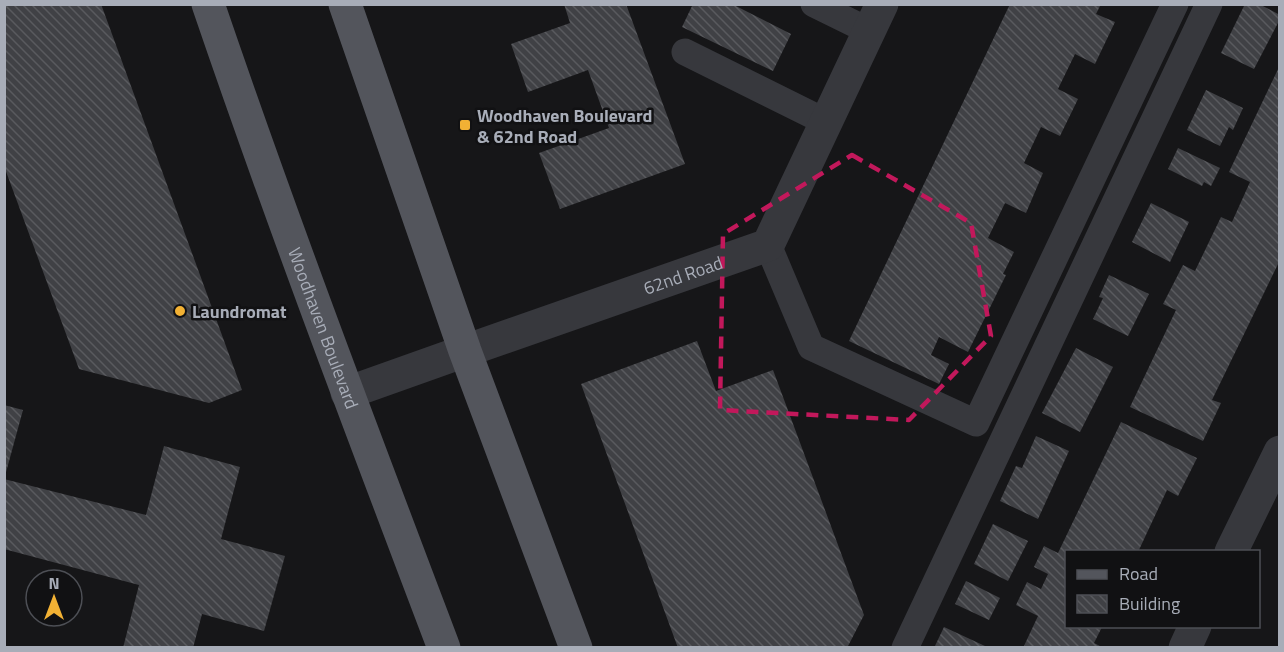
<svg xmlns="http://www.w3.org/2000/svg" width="1284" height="652" viewBox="0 0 1284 652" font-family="'Titillium Web',sans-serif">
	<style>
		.building { fill: url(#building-back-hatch) }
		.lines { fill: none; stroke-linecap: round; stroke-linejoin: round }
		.lane { stroke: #37383d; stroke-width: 27 }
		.street { stroke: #37383d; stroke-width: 33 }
		.primary { stroke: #53555c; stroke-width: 33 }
		.marked { fill: none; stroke: #c2185b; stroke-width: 4.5; stroke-dasharray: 12 8; stroke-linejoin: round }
		.poi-dot { fill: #f2b134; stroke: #111113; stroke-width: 2 }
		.labels { text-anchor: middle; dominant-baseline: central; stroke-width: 5; stroke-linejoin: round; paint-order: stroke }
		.poi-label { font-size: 18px; font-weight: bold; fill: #a8adb8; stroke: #111113; text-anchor: start }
		.street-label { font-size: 18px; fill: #a8adb8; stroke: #111113 }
	</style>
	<defs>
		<pattern id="building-back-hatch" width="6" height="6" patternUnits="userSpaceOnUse" patternTransform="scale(1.5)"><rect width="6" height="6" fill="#404145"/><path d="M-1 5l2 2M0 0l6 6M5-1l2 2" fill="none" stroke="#595a5e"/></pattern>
	</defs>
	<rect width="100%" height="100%" fill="#161618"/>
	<g class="building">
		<path d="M4,4H101L242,390L209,403L79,369L4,166Z"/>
		<path d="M564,4H626L685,164L560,209L539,153L609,128L588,70L528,92L511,44L570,23Z"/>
		<path d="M693,4H732L791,34L773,71L682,27Z"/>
		<path d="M1010,4H1101L1096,14L1115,22L1095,64L1075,54L1058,89L1078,99L1060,136L1041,127L1024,163L1043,173L1026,213L1005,203L988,238L1014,252L1003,274L1006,275L968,352L939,337L931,355L949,364L939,384L849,341Z"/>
		<path d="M1245,4H1259L1280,15V19L1254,69L1221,53Z"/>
		<path d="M1280,65V260L1212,400L1221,403L1203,441L1130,407L1176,310L1163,304L1183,265L1195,271L1221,217L1232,222L1250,182L1229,172Z"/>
		<path d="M1206,90L1243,108L1233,130L1229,127L1220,146L1187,130Z"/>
		<path d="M1178,148L1220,168L1211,186L1204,182L1202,186L1168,169Z"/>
		<path d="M1151,203L1189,222L1170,262L1132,242Z"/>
		<path d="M1109,275L1149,294L1128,336L1093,319L1103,298L1099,297Z"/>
		<path d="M697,341L716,391L773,370L864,615L847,648H678L581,384Z"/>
		<path d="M1076,348L1113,367L1080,432L1042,413Z"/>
		<path d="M4,405L23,410L5,476H4Z"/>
		<path d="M1121,422L1197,458L1178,496L1167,490L1138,552H1066V627H1102L1094,643L1104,648H1023L1038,616L1016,605L1027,582L1041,589L1048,574L1034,567L1044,546L1058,553Z"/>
		<path d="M1036,436L1069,451L1038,519L1000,501L1016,466L1022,468Z"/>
		<path d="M164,446L240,467L221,539L285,556L264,631L202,614L193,648H123L139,585L4,549V479L146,515Z"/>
		<path d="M993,524L1028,541L1008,581L974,564Z"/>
		<path d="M966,581L1000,598L989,620L955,604Z"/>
		<path d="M944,627L985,646L984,648H934Z"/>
	</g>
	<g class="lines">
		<g class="lane">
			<path d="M814,4L869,31"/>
			<path d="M685,52L826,122"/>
			<path d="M768,245L811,347L976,423L1175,4"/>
			<path d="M905,648L1209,4"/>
		</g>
		<g class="street">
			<path id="s1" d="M347,393L465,351L768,245L882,4"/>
			<path d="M1231,552L1280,452"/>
			<path d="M1185,648L1195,626"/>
		</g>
		<g class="primary">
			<path id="s2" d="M208,4C282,221 363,434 444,648"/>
			<path d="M345,4L465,351L576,648"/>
		</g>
	</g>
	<path class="marked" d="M852,155L971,223L991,336L909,420L720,410L723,234Z"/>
	<g class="poi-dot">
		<rect x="459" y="119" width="12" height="12" rx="3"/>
		<circle cx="180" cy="311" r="6"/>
	</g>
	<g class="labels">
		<g class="poi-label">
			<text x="477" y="115">Woodhaven Boulevard<tspan x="477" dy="21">&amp; 62nd Road</tspan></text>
			<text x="192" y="311">Laundromat</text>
		</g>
		<g class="street-label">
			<text stroke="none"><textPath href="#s1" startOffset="356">62nd Road</textPath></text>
			<text stroke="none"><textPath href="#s2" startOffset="344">Woodhaven Boulevard</textPath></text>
		</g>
	</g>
	<rect width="1284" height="652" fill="none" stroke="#a8adb8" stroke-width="12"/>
	<rect x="1065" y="550" width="195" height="78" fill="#111113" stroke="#4d4f55" stroke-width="1.5"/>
	<rect x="1077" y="570" width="30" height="9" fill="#53555c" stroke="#4d4f55" stroke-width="1.5"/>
	<text x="1119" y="580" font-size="18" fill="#a8adb8">Road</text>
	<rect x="1077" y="595" width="30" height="18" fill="url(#building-back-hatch)" stroke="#4d4f55" stroke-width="1.5"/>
	<text x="1119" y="610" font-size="18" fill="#a8adb8">Building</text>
	<g transform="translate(54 598)"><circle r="28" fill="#111113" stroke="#4d4f55" stroke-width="1.5"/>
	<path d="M0-4.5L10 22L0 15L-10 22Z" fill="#f2b134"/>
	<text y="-9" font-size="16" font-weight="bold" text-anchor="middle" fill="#a8adb8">N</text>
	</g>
</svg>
